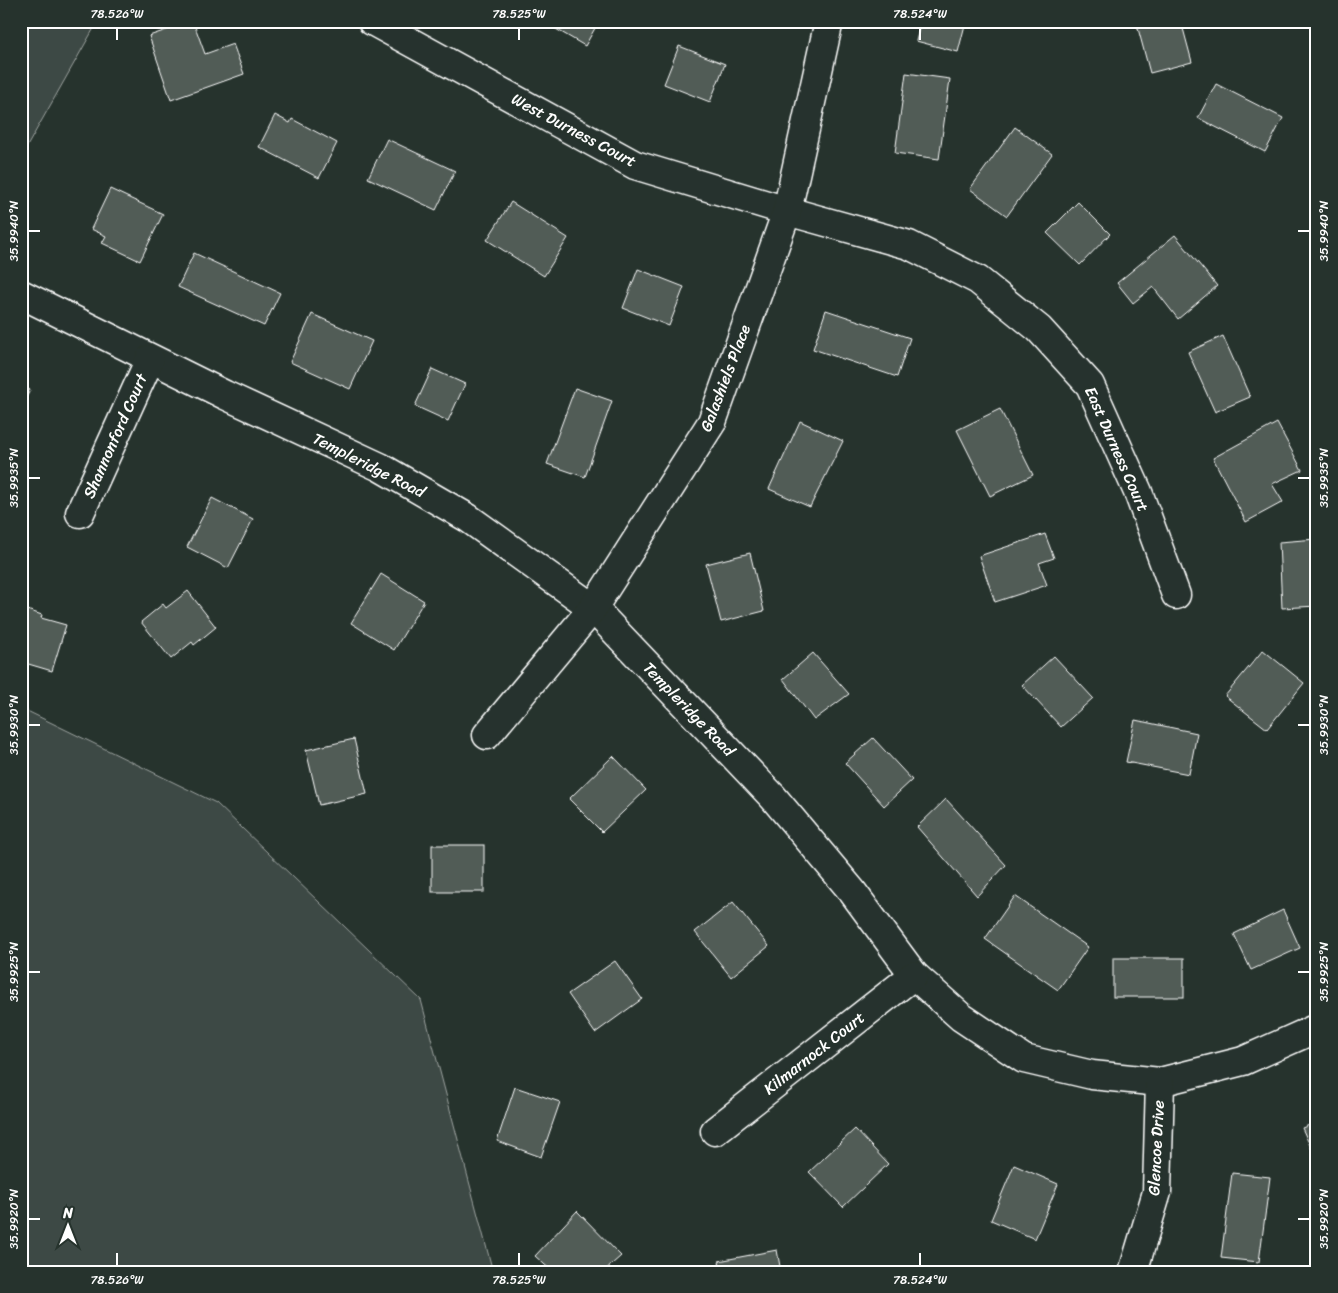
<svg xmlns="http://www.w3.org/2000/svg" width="1338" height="1293" viewBox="0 0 1338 1293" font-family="Sriracha,sans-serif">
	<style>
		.green { fill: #3e4944; stroke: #9ea4a2 }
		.building { fill: #515c57; stroke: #fff }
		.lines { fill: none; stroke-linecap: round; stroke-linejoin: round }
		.street-casing { stroke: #fff; stroke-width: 31 }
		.street { stroke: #26332d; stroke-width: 28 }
		.ticks { fill: none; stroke: #fff; stroke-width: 2 }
		.labels { text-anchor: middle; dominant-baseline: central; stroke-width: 5; stroke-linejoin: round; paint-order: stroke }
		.street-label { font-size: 16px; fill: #fff; stroke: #26332d }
		.neatline { fill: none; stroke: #fff; stroke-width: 2 }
		.ticks-label { font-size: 12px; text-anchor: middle; fill: #fff }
	</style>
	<rect width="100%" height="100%" fill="#26332d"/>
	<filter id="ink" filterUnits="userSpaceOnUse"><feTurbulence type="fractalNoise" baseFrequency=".02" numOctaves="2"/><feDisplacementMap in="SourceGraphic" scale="10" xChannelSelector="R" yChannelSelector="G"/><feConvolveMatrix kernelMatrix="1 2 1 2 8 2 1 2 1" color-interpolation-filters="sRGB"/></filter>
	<g filter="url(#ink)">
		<g class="green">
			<path d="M21,21H98L21,157Z"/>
			<path d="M21,708L216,803L421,1000L493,1272H21Z"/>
		</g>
		<g class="building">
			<path d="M193,21L205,54L233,44L244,74L171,100L149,36Z"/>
			<path d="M552,21H599L585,46L549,25Z"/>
			<path d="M921,21H966L958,52L916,41Z"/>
			<path d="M1136,21H1181L1192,62L1150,73Z"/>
			<path d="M679,46L725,64L710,102L664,84Z"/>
			<path d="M906,73L950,79L939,159L895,153Z"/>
			<path d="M1216,84L1283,118L1265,152L1198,118Z"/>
			<path d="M275,115L290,123L292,119L337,143L319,178L259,147Z"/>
			<path d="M1015,127L1052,154L1007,216L970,189Z"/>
			<path d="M387,139L455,171L436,210L368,178Z"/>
			<path d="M110,189L163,214L140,261L102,243L106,236L91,229Z"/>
			<path d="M511,202L568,238L544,276L487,240Z"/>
			<path d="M1078,202L1110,234L1080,265L1047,233Z"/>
			<path d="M1175,235L1217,286L1178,319L1153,287L1133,303L1117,283Z"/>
			<path d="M194,253L280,293L264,326L178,287Z"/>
			<path d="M638,269L684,287L669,326L623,308Z"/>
			<path d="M826,310L910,338L897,377L813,349Z"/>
			<path d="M312,314L372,341L350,389L290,362Z"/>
			<path d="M1223,336L1250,397L1215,412L1188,352Z"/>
			<path d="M432,369L465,384L448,421L415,406Z"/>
			<path d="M21,385L30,390L21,408Z"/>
			<path d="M575,388L612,401L585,477L547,464Z"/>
			<path d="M1000,409L1033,475L990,496L957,430Z"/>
			<path d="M800,421L843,441L810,507L769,489Z"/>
			<path d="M1277,423L1302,470L1272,484L1283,502L1246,522L1213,458Z"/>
			<path d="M212,498L253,519L228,568L187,547Z"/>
			<path d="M1045,534L1054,558L1039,563L1047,585L995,602L979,556Z"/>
			<path d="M1316,539L1317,606L1282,608L1279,542Z"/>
			<path d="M750,553L764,611L721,622L706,564Z"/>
			<path d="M381,574L424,601L394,650L351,623Z"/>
			<path d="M188,591L216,627L194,645L192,642L171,659L141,622L163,604L166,608Z"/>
			<path d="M21,608L42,615L41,618L66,625L52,671L25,663L26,660L21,658Z"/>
			<path d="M1263,650L1304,683L1267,729L1225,696Z"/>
			<path d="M813,653L849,694L814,720L783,679Z"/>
			<path d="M1054,656L1093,698L1061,727L1022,685Z"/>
			<path d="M1135,720L1197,733L1189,774L1126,762Z"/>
			<path d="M873,738L912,780L884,806L845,763Z"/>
			<path d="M354,739L367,794L319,805L306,750Z"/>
			<path d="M613,756L646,790L602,832L569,799Z"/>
			<path d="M946,799L1006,865L977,896L917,827Z"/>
			<rect x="432" y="845" width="52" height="47"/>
			<path d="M1015,896L1088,947L1058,990L985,939Z"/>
			<path d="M733,902L769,946L731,977L695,932Z"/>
			<path d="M1283,910L1300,948L1251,970L1234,934Z"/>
			<rect x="1113" y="958" width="71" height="39"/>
			<path d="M615,961L642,999L595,1033L568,994Z"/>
			<path d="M515,1087L560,1102L541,1157L497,1141Z"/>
			<path d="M1317,1122V1161L1302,1128Z"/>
			<path d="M855,1129L888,1164L843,1207L809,1172Z"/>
			<path d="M1014,1165L1058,1184L1035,1239L991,1220Z"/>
			<path d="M1232,1173L1270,1177L1259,1262L1221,1258Z"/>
			<path d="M577,1211L621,1256L603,1272H553L535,1256Z"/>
			<path d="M777,1250L781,1272H721L719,1261Z"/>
		</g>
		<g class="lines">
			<defs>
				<g id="street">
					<path d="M372,21L635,165L787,211L909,245L978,280L1039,329L1090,385L1138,492L1176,595"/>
					<path d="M21,294L225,395L380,467L468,518L593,608L773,797L852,891L914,975L961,1017L1024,1059L1092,1075L1160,1082L1243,1061L1317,1028"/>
					<path d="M80,513L150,359"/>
					<path d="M487,735L593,608L712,422L787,211L829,21"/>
					<path d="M715,1131L914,975"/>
					<path d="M1133,1272L1157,1192L1160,1082"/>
				</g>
			</defs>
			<use href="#street" class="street-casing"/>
			<use href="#street" class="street"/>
		</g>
	</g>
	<path class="ticks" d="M117,28V40M519,28V40M920,28V40M28,231H40M1298,231H1310M28,478H40M1298,478H1310M28,725H40M1298,725H1310M28,972H40M1298,972H1310M28,1219H40M1298,1219H1310M117,1253V1266M519,1253V1266M920,1253V1266"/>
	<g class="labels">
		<g class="street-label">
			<text transform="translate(574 130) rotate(28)">West Durness Court</text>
			<text transform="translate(725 378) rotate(-69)">Galashiels Place</text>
			<text transform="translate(115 436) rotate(-66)">Shannonford Court</text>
			<text transform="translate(1117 449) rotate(66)">East Durness Court</text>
			<text transform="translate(369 465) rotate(27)">Templeridge Road</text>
			<text transform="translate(689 709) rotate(46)">Templeridge Road</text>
			<text transform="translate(814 1053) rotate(-38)">Kilmarnock Court</text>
			<text transform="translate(1156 1148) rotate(-87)">Glencoe Drive</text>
		</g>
	</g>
	<rect width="1338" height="1293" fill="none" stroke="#26332d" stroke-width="55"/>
	<g transform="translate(68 1226)" stroke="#26332d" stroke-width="4" paint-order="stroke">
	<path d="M0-4L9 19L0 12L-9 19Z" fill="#ffffff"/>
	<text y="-8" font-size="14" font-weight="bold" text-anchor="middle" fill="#ffffff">N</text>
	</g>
	<rect x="28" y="28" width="1282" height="1238" class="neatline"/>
	<g class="ticks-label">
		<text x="117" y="18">78.526°W</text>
		<text x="519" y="18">78.525°W</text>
		<text x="920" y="18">78.524°W</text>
		<text transform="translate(14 231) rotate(-90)" y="4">35.9940°N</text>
		<text transform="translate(1324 231) rotate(-90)" y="4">35.9940°N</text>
		<text transform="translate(14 478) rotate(-90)" y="4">35.9935°N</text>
		<text transform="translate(1324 478) rotate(-90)" y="4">35.9935°N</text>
		<text transform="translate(14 725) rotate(-90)" y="4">35.9930°N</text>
		<text transform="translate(1324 725) rotate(-90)" y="4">35.9930°N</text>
		<text transform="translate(14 972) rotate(-90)" y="4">35.9925°N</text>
		<text transform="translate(1324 972) rotate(-90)" y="4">35.9925°N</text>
		<text transform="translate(14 1219) rotate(-90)" y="4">35.9920°N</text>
		<text transform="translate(1324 1219) rotate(-90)" y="4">35.9920°N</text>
		<text x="117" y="1284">78.526°W</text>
		<text x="519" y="1284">78.525°W</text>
		<text x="920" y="1284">78.524°W</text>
	</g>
</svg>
